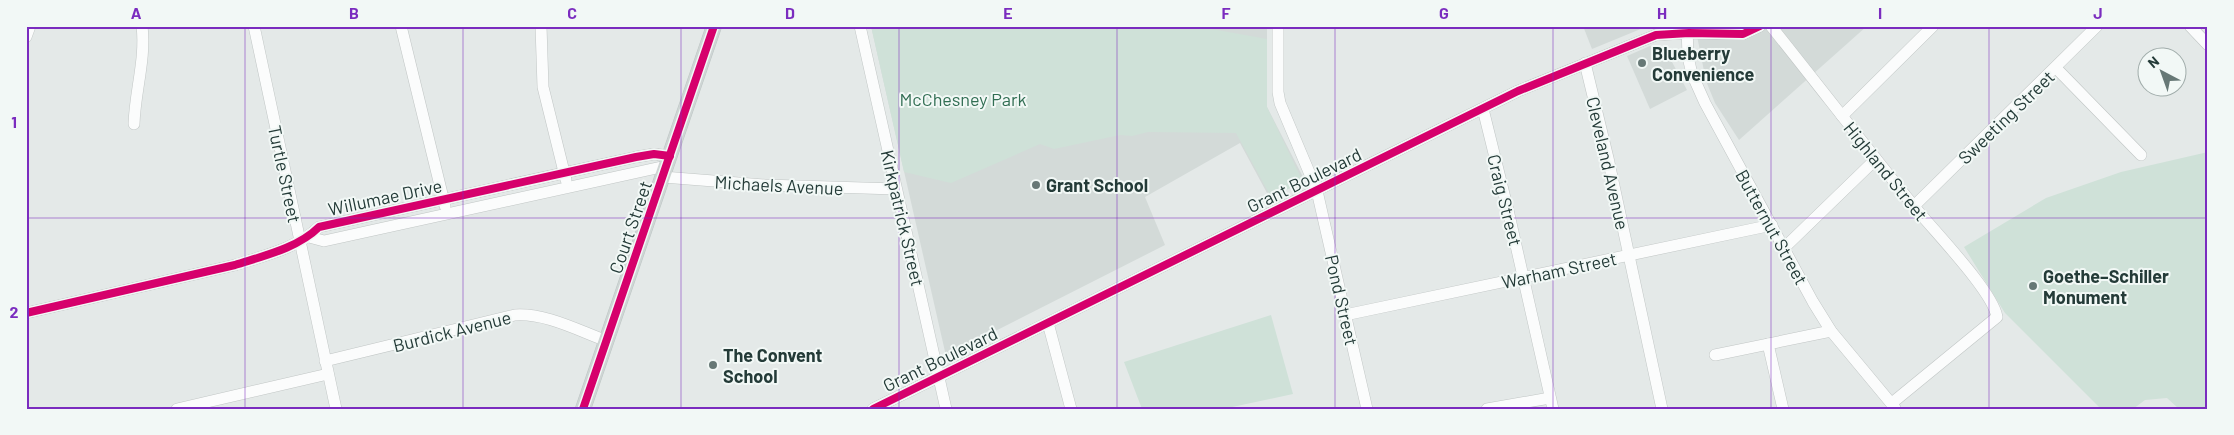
<svg xmlns="http://www.w3.org/2000/svg" width="2234" height="435" viewBox="0 0 2234 435" font-family="Barlow,sans-serif">
	<style>
		.built { fill: #d3dad8 }
		.green { fill: #cfe1d8 }
		.lines { fill: none; stroke-linecap: round; stroke-linejoin: round }
		.minor-casing { stroke: #c1c6c5; stroke-width: 12 }
		.major-casing { stroke: #bdc5c4; stroke-width: 16 }
		.minor { stroke: #fbfcfc; stroke-width: 11 }
		.major { stroke: #ced5d4; stroke-width: 15 }
		.cycleway-casing { stroke: #f2f8f6; stroke-width: 11 }
		.cycleway { stroke: #d6006c; stroke-width: 8 }
		.grid { fill: none; stroke: #7b2cbf; stroke-width: 1; stroke-opacity: 0.55 }
		.poi-dot { fill: #677876; stroke: #f2f8f6; stroke-width: 2 }
		.labels { text-anchor: middle; dominant-baseline: central; stroke-width: 4; stroke-linejoin: round; paint-order: stroke }
		.poi-label { font-size: 18px; font-weight: bold; fill: #243b38; stroke: #f2f8f6; text-anchor: start }
		.park-label { font-size: 18px; fill: #316e53; stroke: #f2f8f6 }
		.street-label { font-size: 18px; fill: #243b38; stroke: #f2f8f6 }
		.neatline { fill: none; stroke: #7b2cbf; stroke-width: 2 }
		.grid-label { font-size: 16px; text-anchor: middle; font-weight: bold; fill: #7b2cbf }
	</style>
	<rect width="100%" height="100%" fill="#e4e9e8"/>
	<g class="built">
		<path d="M871,26L1205,28L1206,26H1267V107L1303,177L1267,193L1240,143L1145,197L1165,245L946,356Z"/>
		<path d="M1583,26H1648L1592,49Z"/>
		<path d="M1695,26H1867L1739,140L1715,103L1706,81Z"/>
		<path d="M1650,46L1665,49L1687,90L1650,109L1627,56Z"/>
	</g>
	<g class="green">
		<path d="M871,26H1157L1206,28L1267,39V107L1303,182L1271,197L1236,133L1148,132L1132,136L1120,135L1054,149L1040,144L951,183L904,172Z"/>
		<path d="M2208,152V409H2179L2167,398L2145,400L2133,409H2101L2005,313L1964,247L2046,198L2121,172Z"/>
		<path d="M1271,315L1293,394L1223,409H1142L1124,362Z"/>
	</g>
	<g class="lines">
		<defs>
			<g id="minor">
				<path d="M254,26L336,409"/>
				<path d="M401,26L445,206"/>
				<path d="M541,26L543,87L566,180"/>
				<path d="M860,26L946,409"/>
				<path d="M1278,26V92L1280,103L1317,191L1367,409"/>
				<path d="M1687,26L1688,57L1692,74L1705,103L1813,302L1831,331L1895,408"/>
				<path d="M1771,26C1819,86 1865,146 1913,205C1932,229 1993,291 1997,317L1892,403"/>
				<path d="M2190,26L2208,45"/>
				<path d="M26,37L30,26"/>
				<path d="M1585,63L1608,158L1662,409"/>
				<path d="M2056,68L2141,155"/>
				<path d="M1483,109L1508,210L1553,409"/>
				<path d="M1842,116L1933,26"/>
				<path d="M134,124C135,91 146,59 142,26"/>
				<path d="M663,177L765,185L896,189"/>
				<path d="M1914,206L2097,26"/>
				<path d="M309,237L324,241L666,166"/>
				<path d="M1784,248L1876,159"/>
				<path d="M26,313L235,265C263,256 298,248 319,227L636,157L654,154L670,156"/>
				<path d="M1345,315L1772,225"/>
				<path d="M1048,323L1071,409"/>
				<path d="M1768,344L1783,409"/>
				<path d="M1715,355L1831,331"/>
				<path d="M325,361L515,315C546,313 577,330 607,341"/>
				<path d="M177,409L328,374"/>
				<path d="M873,409L1518,91L1656,35L1689,33L1743,34L1760,26"/>
				<path d="M1487,409L1550,398"/>
			</g>
			<path id="major" d="M583,409L714,26"/>
		</defs>
		<use href="#minor" class="minor-casing"/>
		<use href="#major" class="major-casing"/>
		<use href="#minor" class="minor"/>
		<use href="#major" class="major"/>
		<defs>
			<g id="cycleway">
				<path d="M26,313L235,265C263,256 298,248 319,227L636,157L654,154L670,156"/>
				<path d="M583,409L714,26"/>
				<path d="M873,409L1518,91L1656,35L1689,33L1743,34L1760,26"/>
			</g>
		</defs>
		<use href="#cycleway" class="cycleway-casing"/>
		<use href="#cycleway" class="cycleway"/>
	</g>
	<path class="grid" d="M245,26V409M463,26V409M681,26V409M899,26V409M1117,26V409M1335,26V409M1553,26V409M1771,26V409M1989,26V409M26,218H2208"/>
	<g class="poi-dot">
		<circle cx="1642" cy="63" r="5"/>
		<circle cx="1036" cy="185" r="5"/>
		<circle cx="2033" cy="286" r="5"/>
		<circle cx="713" cy="365" r="5"/>
	</g>
	<g class="labels">
		<g class="poi-label">
			<text x="1652" y="53">Blueberry<tspan x="1652" dy="21">Convenience</tspan></text>
			<text x="1046" y="185">Grant School</text>
			<text x="2043" y="276">Goethe–Schiller<tspan x="2043" dy="21">Monument</tspan></text>
			<text x="723" y="355">The Convent<tspan x="723" dy="21">School</tspan></text>
		</g>
		<g class="park-label">
			<text x="963" y="99">McChesney Park</text>
		</g>
		<g class="street-label">
			<text transform="translate(2006 117) rotate(-44)">Sweeting Street</text>
			<text transform="translate(1608 163) rotate(77)">Cleveland Avenue</text>
			<text transform="translate(1886 171) rotate(51)">Highland Street</text>
			<text transform="translate(285 174) rotate(78)">Turtle Street</text>
			<text transform="translate(1304 180) rotate(-26)">Grant Boulevard</text>
			<text transform="translate(779 185) rotate(3)">Michaels Avenue</text>
			<text transform="translate(385 197) rotate(-12)">Willumae Drive</text>
			<text transform="translate(1505 200) rotate(76)">Craig Street</text>
			<text transform="translate(903 218) rotate(77)">Kirkpatrick Street</text>
			<text transform="translate(630 227) rotate(-71)">Court Street</text>
			<text transform="translate(1772 227) rotate(61)">Butternut Street</text>
			<text transform="translate(1559 270) rotate(-12)">Warham Street</text>
			<text transform="translate(1342 300) rotate(77)">Pond Street</text>
			<text transform="translate(452 331) rotate(-14)">Burdick Avenue</text>
			<text transform="translate(940 359) rotate(-26)">Grant Boulevard</text>
		</g>
	</g>
	<rect width="2234" height="435" fill="none" stroke="#f2f8f6" stroke-width="55"/>
	<g transform="translate(2162 72) rotate(319)"><circle r="24" fill="#f2f8f6" stroke="#a0acaa"/>
	<path d="M0-4L9 19L0 12L-9 19Z" fill="#677876"/>
	<text y="-8" font-size="14" font-weight="bold" text-anchor="middle" fill="#243b38">N</text>
	</g>
	<rect x="28" y="28" width="2178" height="380" class="neatline"/>
	<g class="grid-label">
		<text x="136" y="19">A</text>
		<text x="354" y="19">B</text>
		<text x="572" y="19">C</text>
		<text x="790" y="19">D</text>
		<text x="1008" y="19">E</text>
		<text x="1226" y="19">F</text>
		<text x="1444" y="19">G</text>
		<text x="1662" y="19">H</text>
		<text x="1880" y="19">I</text>
		<text x="2098" y="19">J</text>
		<text x="14" y="128">1</text>
		<text x="14" y="318">2</text>
	</g>
</svg>
